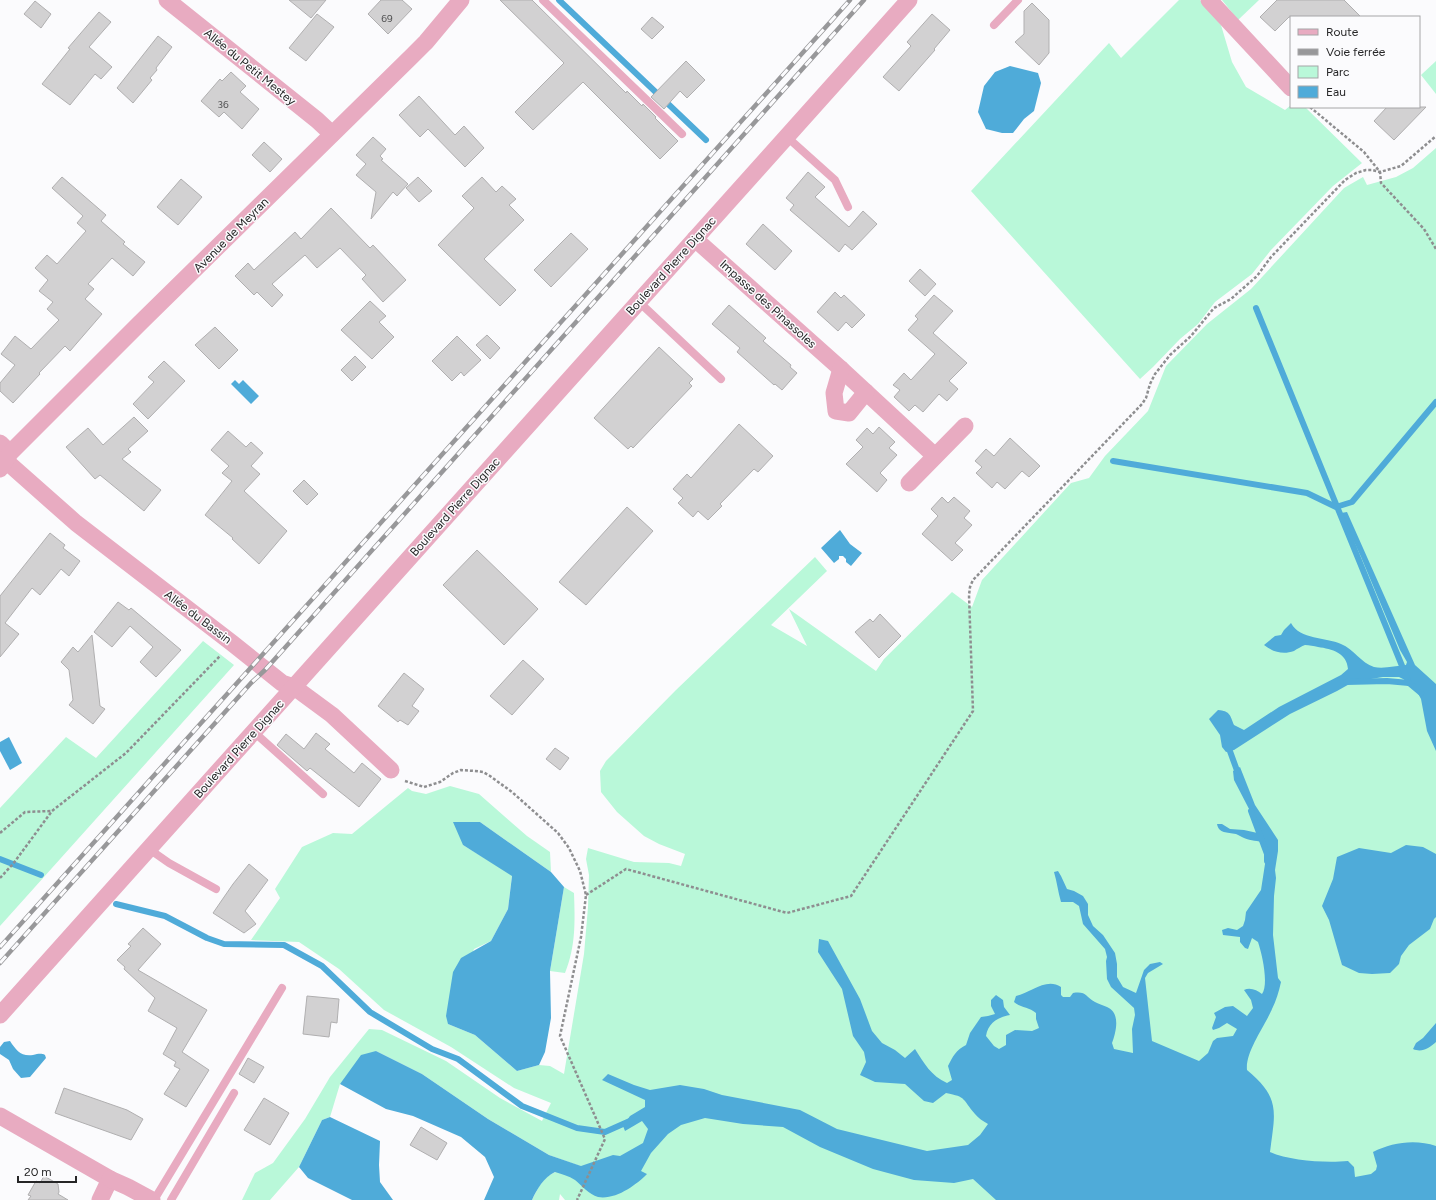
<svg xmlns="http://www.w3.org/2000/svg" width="1436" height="1200" viewBox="0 0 1436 1200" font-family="Figtree,sans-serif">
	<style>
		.green { fill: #b9f8d9 }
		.water { fill: #4fabd9 }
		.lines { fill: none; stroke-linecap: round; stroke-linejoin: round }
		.stream { stroke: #4fabd9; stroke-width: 6 }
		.building { fill: #d2d1d2; stroke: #b0afb0 }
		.path { stroke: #8e8e90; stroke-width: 2.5; stroke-dasharray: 3 2; stroke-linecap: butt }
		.lane { stroke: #e8abc1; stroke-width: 8 }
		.street { stroke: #e8abc1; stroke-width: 17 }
		.rail-casing { stroke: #98989a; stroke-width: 4.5 }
		.rail { stroke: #fbfbfd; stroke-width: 3; stroke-dasharray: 9; stroke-linecap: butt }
		.labels { text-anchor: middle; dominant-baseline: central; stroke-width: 3; stroke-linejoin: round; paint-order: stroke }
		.number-label { font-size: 10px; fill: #515152 }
		.street-label { font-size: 12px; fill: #262627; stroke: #fbfbfd }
	</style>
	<rect width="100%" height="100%" fill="#fbfbfd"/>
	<g class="green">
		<path d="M1179,0H1200L1221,25L1232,62L1246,87L1285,110L1291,105V107H1305L1362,163L1333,186L1271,250L1252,274L1215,302L1198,324L1180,339L1153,367L1140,379L971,191L1109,43L1121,58Z"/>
		<path d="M1222,0H1259L1238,20Z"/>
		<path d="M1436,61V94L1421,75Z"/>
		<path d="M1436,148V1200H565L560,1194L559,1200H532C546,1171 552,1172 580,1166L549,1155L488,1119L422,1074L376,1051L340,1084L330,1117L322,1120L299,1167L270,1200H242L255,1173L273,1163L305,1119L330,1077L369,1029L382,1030L446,1061L500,1098L542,1121L551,1103L514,1088L451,1047L384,1010L339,969L299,942L251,940L280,898L275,889L302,847L333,833L352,834L408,788L412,791L426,794L450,786L479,794L527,836L550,852L551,872L480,822L463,845L512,875L508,909L491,941L474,949L448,1024L475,1035L517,1071L539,1065L550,1066L564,1074L584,954L588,907L589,875L586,859L588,848L634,862L669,863L681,866L685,854L659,844L644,836L617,812L601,792L600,771L606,761L676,690L815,557L827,571L771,625L807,646L789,609L876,671L884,659L952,592L972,607L982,580L1071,483L1089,478L1105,456L1148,411L1166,366L1207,324L1251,289L1344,188L1363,177L1367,185L1396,177L1413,168Z"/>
		<path d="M203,641L234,665L0,926V808L66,737L96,758Z"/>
		<path d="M564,887L574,893C575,921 576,946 565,973L550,971Z"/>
	</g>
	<g class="water">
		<path d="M1010,66L1038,73L1041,83L1034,111L1024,119L1013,133H1002L986,129L978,112L984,86L995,72Z"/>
		<path d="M235,380L239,384L243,380L259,396L251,404L231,384Z"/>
		<path d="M1347,512L1415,665L1436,684V751L1427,731L1421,699L1413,684L1399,677H1383L1353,682L1337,691L1290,714L1234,750L1226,752L1222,747L1220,735L1209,719L1218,710C1230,711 1230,715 1234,725L1244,730L1279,707L1341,675L1348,669C1347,653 1332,649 1318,647C1314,646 1309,645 1305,645C1302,646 1297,649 1294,651C1283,655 1273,652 1264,645L1275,636L1281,635L1284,630L1291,623C1300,640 1326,637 1341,644C1354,649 1361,663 1374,667C1383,669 1396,666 1406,665L1407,662L1400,650L1361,557L1341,513Z"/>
		<path d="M840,530L850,544L862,553L851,566L846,562V559L843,556H839V559L834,563L821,548Z"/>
		<path d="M9,737L22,763L10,770L0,751V742Z"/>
		<path d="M1240,767L1255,805L1278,840V851L1275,870L1276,878L1274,896L1273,935L1278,978L1281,982C1279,991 1276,1001 1272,1009C1265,1026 1245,1052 1247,1070C1281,1098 1275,1112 1270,1152C1290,1161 1326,1163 1348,1161L1354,1167L1355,1177L1371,1174L1376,1170L1377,1166L1373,1152C1392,1142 1416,1139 1436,1146V1200H996L973,1179L954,1183L914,1180L873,1169L820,1147L783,1127L743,1124L705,1118L681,1125L668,1134L651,1153L641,1171L647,1174C636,1185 616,1200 598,1197C589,1194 582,1186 575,1180C569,1176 561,1174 555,1172C544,1177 537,1189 532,1200H484L494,1177L485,1157L461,1137L413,1116L386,1109L340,1084L361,1055L376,1051L422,1074L488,1119L549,1155L581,1166L613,1155L620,1156L643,1143L648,1129L642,1121L625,1131L623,1126L630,1116L645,1107V1100L602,1080L608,1074L634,1085L650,1090L680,1085L704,1089L722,1095L800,1110L837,1129L927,1151L968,1145L980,1135L988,1124C983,1121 978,1118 975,1114C962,1099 967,1097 946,1093L933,1103L924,1101L905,1084L875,1082L860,1075L866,1062L864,1052L853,1036L842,989L818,952L819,939L828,941L860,999L872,1031L882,1043L895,1050L905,1058L915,1049C924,1063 931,1076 947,1083L952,1080L948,1066C953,1056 956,1050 966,1045L970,1033L981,1017L988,1016L995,1014L991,1006V1000L996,995L1003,1000L1004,1007L1010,1015C998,1017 988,1023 986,1036L994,1046L999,1049L1006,1045V1035L1015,1030L1032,1031L1039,1028L1036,1019V1013C1029,1007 1021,1008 1014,1002L1016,996C1031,993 1046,977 1061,987V995L1063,997H1070L1073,993C1087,991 1085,997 1095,1002C1098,1004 1103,1005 1107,1007C1121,1013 1116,1032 1112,1043L1114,1049L1133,1053L1132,1029L1135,1015L1134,1008L1111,987L1107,979L1106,961L1107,957L1105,949L1083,924L1079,906L1073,902H1061C1058,892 1057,882 1054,872L1058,871L1061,876L1067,889L1074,891L1083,896L1088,904V915L1093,926L1103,935L1115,953L1117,964V977L1123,987L1136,993L1144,970L1150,964L1160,962L1163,964L1148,973L1145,978L1152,1041L1199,1061L1208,1053L1213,1041L1217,1038L1233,1036L1237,1029L1227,1023L1219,1028L1213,1030L1212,1028L1216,1017L1214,1013L1225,1007L1233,1006L1247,1016L1253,1008L1251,1000L1244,990C1250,987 1257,990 1262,994C1269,984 1262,954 1258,942L1252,938L1248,949L1245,948L1240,942V937L1223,935L1222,930L1228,928L1237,930L1243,926L1245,920L1246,912L1261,890L1267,851L1264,842C1258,841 1251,841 1244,838C1241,837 1239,835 1236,834C1227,832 1219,834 1217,824H1222L1230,829L1244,830L1262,834L1234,780L1233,771Z"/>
		<path d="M453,822H480L551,872L564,887L550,971L551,1018L545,1052L539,1065L517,1071L475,1035L448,1024L446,1016L453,972L461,958L491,941L508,909L512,876L463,845Z"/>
		<path d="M1406,845L1423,847L1436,854V917L1434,919L1430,929L1409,945L1401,956L1399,964L1390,973L1372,974L1359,973L1342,965L1329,920L1322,906L1333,879L1337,857L1359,848L1391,853Z"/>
		<path d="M1436,1023V1042C1429,1048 1422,1053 1413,1049L1416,1043L1423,1038Z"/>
		<path d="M10,1041C16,1050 21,1057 33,1055C38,1054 41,1053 45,1055L46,1058L30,1077L21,1078L13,1069L9,1060L0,1054V1047L4,1042Z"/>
		<path d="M330,1117L380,1141L379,1165L380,1182L393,1200H352L308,1178L299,1167L322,1120Z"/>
	</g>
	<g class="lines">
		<g class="stream">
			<path d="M559,0L706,140"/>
			<path d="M1256,308L1409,683"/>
			<path d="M1113,461L1307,493L1336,507L1352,502L1436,402"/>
			<path d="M1346,682L1387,681L1409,683L1421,693"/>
			<path d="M1227,743L1239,776"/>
			<path d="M1251,811L1267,854V861"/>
			<path d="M0,859L41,875"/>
			<path d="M116,904L165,916L207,938L224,944L284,945L322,966L370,1012L432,1049L458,1059L522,1106L577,1128L605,1132L632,1120"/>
		</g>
	</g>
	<g class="building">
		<path d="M289,0H326L311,18Z"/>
		<path d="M381,0H402L412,9L388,34L368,14Z"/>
		<path d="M500,0H532L626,93L627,91L642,106L643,104L656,117L655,118L678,141L660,159L583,82L533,130L515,112L564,63Z"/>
		<path d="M1277,0H1344L1361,17H1289L1275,31L1260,17Z"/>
		<path d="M35,1L51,14L41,28L24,14Z"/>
		<path d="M1032,3L1049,20V53L1039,65L1015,42L1024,34V11Z"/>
		<path d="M99,12L111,22L89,47L112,67L101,79L95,74L70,105L42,84L70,49L68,48Z"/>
		<path d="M317,14L334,27L306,61L289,48Z"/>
		<path d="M932,14L950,30L934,49L935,50L899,91L883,77L911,46L907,42Z"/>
		<path d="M652,17L664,27L652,39L641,29Z"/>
		<path d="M158,36L172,47L156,68L157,70L150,78L152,80L133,103L117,88Z"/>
		<path d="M686,61L705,80L687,98L680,91L664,109L651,97Z"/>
		<path d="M231,72L246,86L240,92L259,109L242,129L224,112L219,117L201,101L220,79L222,81Z"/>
		<path d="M419,96L455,135L464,126L484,148L465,167L428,129L420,137L399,115Z"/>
		<path d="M1387,107H1426L1394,140L1374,121Z"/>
		<path d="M373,137L386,149L380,156L383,159L381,160L408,184L397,196L393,192L371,219L376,192L356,175L366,164L356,155Z"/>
		<path d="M264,142L282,159L270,172L252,155Z"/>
		<path d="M808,172L825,187L815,197L849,227L863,211L877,224L852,250L845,244L839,252L790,210L794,205L786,198Z"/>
		<path d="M62,177L106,215L101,221L125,242L123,244L145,262L133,276L112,258L88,284L94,289L85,299L102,314L70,351L65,346L39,373L40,374L13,403L0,391V383L15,365L1,354L15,336L31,349L59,320L47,309L53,302L39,291L48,280L35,268L47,255L57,264L86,231L77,223L83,216L52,188Z"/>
		<path d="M418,177L432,191L419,202L406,188Z"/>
		<path d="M482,177L496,192L502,186L516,199L509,205L524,220L484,259L516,290L500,306L438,245L474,208L462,196Z"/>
		<path d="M181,179L202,197L178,225L157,207Z"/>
		<path d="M331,208L370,248L373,245L406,280L383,302L362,279L366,275L340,248L317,268L305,255L272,284L283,295L272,307L257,292L254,295L235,276L248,263L254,270L295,232L301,239Z"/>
		<path d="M763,224L792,251L775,270L746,244Z"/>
		<path d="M571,233L588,249L551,287L534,270Z"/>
		<path d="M920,269L936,284L925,296L909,281Z"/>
		<path d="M835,292L841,298L844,295L865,315L852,328L846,322L838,331L817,312Z"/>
		<path d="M934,295L953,311L933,333L967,363L949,381L958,389L947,401L939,394L923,412L915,405L909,411L894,397L900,390L893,385L904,373L911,380L935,354L908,330L918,319L915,316Z"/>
		<path d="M370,301L386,316L379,322L394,337L372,359L341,330Z"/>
		<path d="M729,305L766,338L763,341L791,365L790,367L797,373L782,390L775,384L774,385L737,352L740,348L712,324Z"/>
		<path d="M215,327L238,350L219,369L195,345Z"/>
		<path d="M487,335L500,348L490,359L476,345Z"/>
		<path d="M457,336L481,360L464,376L461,372L452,381L432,361Z"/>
		<path d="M659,347L693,379L689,383L692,386L633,448L631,446L628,449L594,418Z"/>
		<path d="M355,356L366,367L352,381L341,370Z"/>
		<path d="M164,361L185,381L148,419L133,404L154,382L148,377Z"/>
		<path d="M134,417L148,431L128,449L131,452L122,459L161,490L144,511L100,475L95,479L66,447L88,428L103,445Z"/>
		<path d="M739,424L773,456L758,472L754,469L720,504L722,506L708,520L698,511L693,517L678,503L683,498L673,489L687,474L691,478Z"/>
		<path d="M879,427L895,442L889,448L897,455L880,473L887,480L877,492L846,464L863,447L856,440L867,428L873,434Z"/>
		<path d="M228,431L246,447L251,442L263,453L251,466L260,474L244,491L287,531L259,564L232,539L233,538L205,515L232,481L222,473L229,466L211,450Z"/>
		<path d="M1010,438L1040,466L1029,477L1022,471L1005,489L997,482L992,488L976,473L982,467L975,461L986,449L994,456Z"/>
		<path d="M304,480L318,494L307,505L293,491Z"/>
		<path d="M942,497L948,503L954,497L970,511L964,518L972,525L955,543L963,550L952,561L922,534L938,516L931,509Z"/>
		<path d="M627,507L653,531L586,605L559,582Z"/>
		<path d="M50,533L65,545L63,548L80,561L69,576L61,569L40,595L32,588L5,623L19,634L0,657V596Z"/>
		<path d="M477,550L538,609L504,645L443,585Z"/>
		<path d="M118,602L129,610L131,608L181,650L156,677L140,662L153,647L130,626L112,647L94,632Z"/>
		<path d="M880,614L901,636L879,658L855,632L870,619L873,622Z"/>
		<path d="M92,635L100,706L105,709L93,724L69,705L73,700L69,670L61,662L73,647L78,652Z"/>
		<path d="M523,660L544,679L512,715L490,696Z"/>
		<path d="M404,673L424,689L412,706L419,711L408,725L400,720L398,722L378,706Z"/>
		<path d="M316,733L330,744L325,749L354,773L362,763L381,779L359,807L310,768L307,771L277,745L286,734L304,749Z"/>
		<path d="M555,748L569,758L560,770L546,759Z"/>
		<path d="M249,864L268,880L245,911L256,924L244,933L213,913L233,884Z"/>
		<path d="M143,928L161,944L138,970L207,1010L182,1052L209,1070L186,1107L164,1094L180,1069L174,1066L176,1062L163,1054L177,1028L148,1011L155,998L124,969L125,967L117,960L131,946L128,944Z"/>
		<path d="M307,996L339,999L337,1023L331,1022L329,1037L303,1034Z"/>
		<path d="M248,1058L264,1067L254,1083L239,1074Z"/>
		<path d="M64,1088L127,1110L143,1119L131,1140L55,1113Z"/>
		<path d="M264,1098L289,1113L270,1145L244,1130Z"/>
		<path d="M421,1127L447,1143L437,1160L410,1145Z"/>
		<path d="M44,1176L58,1184L59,1192L58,1194L68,1200H28L31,1196L28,1195L36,1181L40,1183Z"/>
	</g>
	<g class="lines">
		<g class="path">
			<path d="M1310,107L1364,152L1380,172L1381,183L1424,229L1436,249"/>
			<path d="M405,781L424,787L440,782L453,773L461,770L475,771L483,772L490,776L512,792L558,833L569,848L580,871L586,895L581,937L560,1036L605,1139L577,1200"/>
			<path d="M0,833L25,812L52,811"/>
			<path d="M0,878L13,864L52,811L126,753L220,656"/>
			<path d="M586,895L626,869L787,913L851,896L973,711L969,595L970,587L973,580L1142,404L1146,398L1150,384L1155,374L1170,355L1191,336L1214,308L1231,299L1257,276L1271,257L1345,180L1356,173L1366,170H1372L1380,172L1401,166L1436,136"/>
		</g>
		<g class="lane">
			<path d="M543,0L682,134"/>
			<path d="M994,25L1018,0"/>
			<path d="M787,137L835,180L848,207"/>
			<path d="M639,302L721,379"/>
			<path d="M254,732L323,794"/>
			<path d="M149,849L169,863L216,889"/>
			<path d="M154,1200L282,988"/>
			<path d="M171,1200L234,1093"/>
		</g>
		<g class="street">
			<path d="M167,0L317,120L332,134"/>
			<path d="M1209,0L1291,88"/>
			<path d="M695,239L841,369L935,456"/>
			<path d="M841,369L834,393L836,411L849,413L866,392"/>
			<path d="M0,443L10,453"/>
			<path d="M6,461L76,523L232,643L282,683L294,687L332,715L391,770"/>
			<path d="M0,469L10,453L140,323L412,56L426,42L461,0"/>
			<path d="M909,483L965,426"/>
			<path d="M0,1015L909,0"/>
			<path d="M0,1116L110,1179L100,1200"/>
			<path d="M110,1179L128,1187L152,1200"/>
		</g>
		<defs>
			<g id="rail">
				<path d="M0,947L850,0"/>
				<path d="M0,963L251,683L265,670L864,0"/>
			</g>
		</defs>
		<use href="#rail" class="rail-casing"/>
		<use href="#rail" class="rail"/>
	</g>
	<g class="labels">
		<g class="number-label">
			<text x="387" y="18">69</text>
			<text x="223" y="104">36</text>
		</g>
		<g class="street-label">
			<text transform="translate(250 67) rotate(39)">Allée du Petit Mestey</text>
			<text transform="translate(231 235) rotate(-45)">Avenue de Meyran</text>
			<text transform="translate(671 266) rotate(-48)">Boulevard Pierre Dignac</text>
			<text transform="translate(768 304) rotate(42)">Impasse des Pinassoles</text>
			<text transform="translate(455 507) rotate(-48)">Boulevard Pierre Dignac</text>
			<text transform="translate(198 617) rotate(37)">Allée du Bassin</text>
			<text transform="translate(239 749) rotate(-48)">Boulevard Pierre Dignac</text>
		</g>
	</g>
	<rect x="1290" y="16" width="130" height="92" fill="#fbfbfd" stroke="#a6a6a7"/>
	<rect x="1298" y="29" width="20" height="6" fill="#e8abc1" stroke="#a6a6a7"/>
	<text x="1326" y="36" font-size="12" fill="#262627">Route</text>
	<rect x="1298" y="49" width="20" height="6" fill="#98989a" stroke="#a6a6a7"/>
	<text x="1326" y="56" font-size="12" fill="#262627">Voie ferrée</text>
	<rect x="1298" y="66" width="20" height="12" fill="#b9f8d9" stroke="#a6a6a7"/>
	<text x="1326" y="76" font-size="12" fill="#262627">Parc</text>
	<rect x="1298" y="86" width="20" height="12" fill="#4fabd9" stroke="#a6a6a7"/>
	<text x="1326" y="96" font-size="12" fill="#262627">Eau</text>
	<path d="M18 1176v6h58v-6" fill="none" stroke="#262627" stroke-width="2"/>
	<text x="24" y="1176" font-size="12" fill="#262627" stroke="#fbfbfd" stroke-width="3" paint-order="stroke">20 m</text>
</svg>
